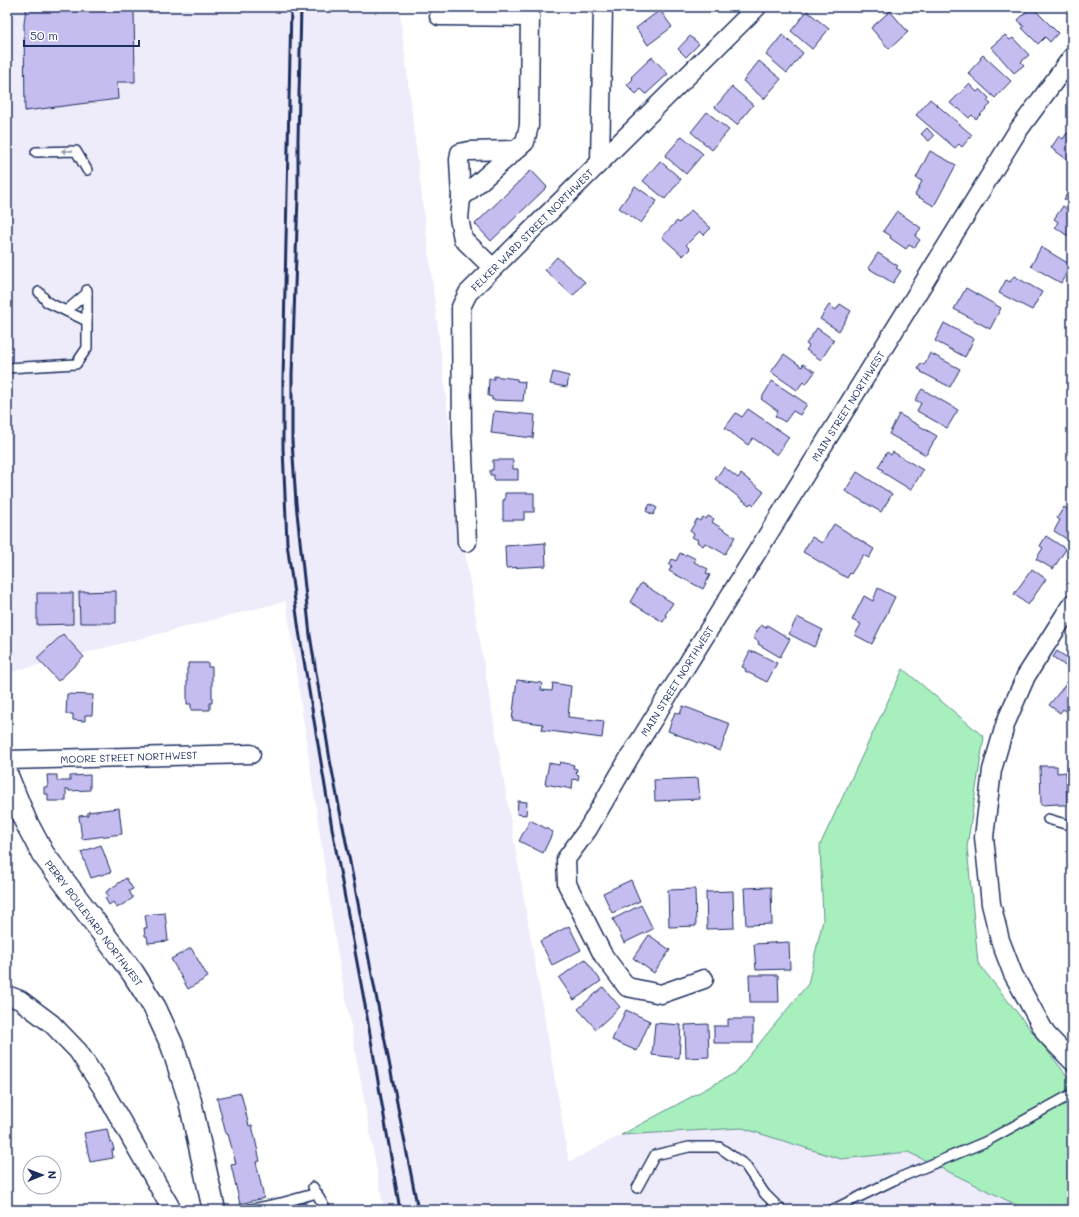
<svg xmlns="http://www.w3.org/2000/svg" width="1079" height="1217" viewBox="0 0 1079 1217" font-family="Mali,sans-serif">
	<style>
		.built { fill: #eeebfa }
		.green { fill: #a7efbc; stroke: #618f8d }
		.building { fill: #c5bdef; stroke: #1b2f5e }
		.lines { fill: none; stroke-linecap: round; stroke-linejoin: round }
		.service-casing { stroke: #1b2f5e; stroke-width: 12 }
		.minor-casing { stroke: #1b2f5e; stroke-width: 21 }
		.tertiary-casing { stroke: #1b2f5e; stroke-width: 25 }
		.service { stroke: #fff; stroke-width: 9 }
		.minor { stroke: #fff; stroke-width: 18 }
		.tertiary { stroke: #fff; stroke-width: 22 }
		.rail { stroke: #1b2f5e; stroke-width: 3 }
		.oneway { fill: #8d97ae }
		.labels { text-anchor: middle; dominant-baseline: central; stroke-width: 4; stroke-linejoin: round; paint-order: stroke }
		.street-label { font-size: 10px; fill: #1b2f5e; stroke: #fff }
	</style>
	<rect width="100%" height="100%" fill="#fff"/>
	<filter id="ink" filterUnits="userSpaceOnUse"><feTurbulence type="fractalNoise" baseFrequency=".025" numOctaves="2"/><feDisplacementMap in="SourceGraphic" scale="8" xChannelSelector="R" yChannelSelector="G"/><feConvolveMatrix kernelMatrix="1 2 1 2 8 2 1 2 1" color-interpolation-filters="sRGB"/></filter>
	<g filter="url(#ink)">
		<path class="built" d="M7,7H399L465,554L569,1162L621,1135L742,1128L841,1159L908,1152L1027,1210H384L335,938L286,601L7,673Z"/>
		<path class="green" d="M903,669L984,737L967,847L978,963L1072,1082V1210H1027L908,1152L841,1159L742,1128L621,1135L735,1073L808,984L823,920L820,845Z"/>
		<g class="building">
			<path d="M26,7H134L135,82H117L118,99L25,111L24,24Z"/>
			<path d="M1031,7H1032L1058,33L1050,42L1045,37L1038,44L1022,28L1024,27L1018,20Z"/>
			<path d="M660,10L672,27L648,45L636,28Z"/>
			<path d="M807,11L829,29L812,49L791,31Z"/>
			<path d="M890,11L908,32L889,49L871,28Z"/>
			<path d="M782,35L803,53L787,73L766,55Z"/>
			<path d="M1005,35L1010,40L1013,38L1029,55L1021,62L1024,65L1014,73L991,47Z"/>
			<path d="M690,36L699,44L686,57L678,49Z"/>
			<path d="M983,55L1011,81L995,98L968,73L981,59L980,58Z"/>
			<path d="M652,57L668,74L646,94L641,89L636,94L627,85L633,79L631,77Z"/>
			<path d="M759,61L781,79L764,99L743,81Z"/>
			<path d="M969,84L977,92L980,89L989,98L987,101L991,104L976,119L972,115L969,118L958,108L957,109L950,103Z"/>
			<path d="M732,87L753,105L737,125L715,107Z"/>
			<path d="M930,99L972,135L962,147L959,144L955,148L916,115Z"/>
			<path d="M707,112L729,130L712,150L691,132Z"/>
			<path d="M927,128L934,136L929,141L921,134Z"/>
			<path d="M1067,133L1072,137V163L1051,148L1059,136L1063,139Z"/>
			<path d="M682,136L703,154L686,174L665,156Z"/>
			<path d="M930,151L956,165L934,206L915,195L922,181L916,178Z"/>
			<path d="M660,161L681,179L665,199L643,181Z"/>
			<path d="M531,170L547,187L491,241L475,224Z"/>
			<path d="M1072,185V204L1064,199Z"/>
			<path d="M635,186L657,201L641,223L619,208Z"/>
			<path d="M1063,206L1072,213V239L1055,227L1058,222L1054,219Z"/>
			<path d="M691,210L711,228L704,235L700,231L686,245L690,249L683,256L662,237L677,221L679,223Z"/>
			<path d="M897,211L921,228L915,236L920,240L914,248L909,245L906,249L890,238L891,236L883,231Z"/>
			<path d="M1041,247L1071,265L1061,283L1031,266Z"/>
			<path d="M878,253L898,266L896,268L901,271L893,283L868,268Z"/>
			<path d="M557,257L585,282L573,296L545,270Z"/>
			<path d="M1014,276L1042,292L1032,310L999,293L1006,280L1010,282Z"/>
			<path d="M966,288L1001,308L990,329L954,309Z"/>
			<path d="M840,304L851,311L839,331L820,319L829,305L836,310Z"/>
			<path d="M944,323L974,339L965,357L935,341Z"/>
			<path d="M817,328L834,340L821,360L806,350L809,346L806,344Z"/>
			<path d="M930,353L960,369L950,387L921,372L922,371L918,369L921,363L924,365Z"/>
			<path d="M784,354L802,367L803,364L815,372L806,384L803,382L797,390L771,372Z"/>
			<path d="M553,372L569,376L567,387L550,384Z"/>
			<path d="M494,376L517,379V381L525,382L523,401L492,400V397L488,396L489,379H494Z"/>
			<path d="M772,381L807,404L800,415L793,411L785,422L775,416L778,411L761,399Z"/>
			<path d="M922,389L958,410L947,428L917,411L921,403L915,400Z"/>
			<path d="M748,409L789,437L777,455L753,438L748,445L725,428L736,413L742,417Z"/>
			<path d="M494,411L535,415L533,438L491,433Z"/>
			<path d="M899,414L937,436L926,455L889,434Z"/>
			<path d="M887,452L891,455L893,452L923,470L911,490L882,472L883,470L878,467Z"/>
			<path d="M493,460H513V469H518V480H494V475H490V470H493Z"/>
			<path d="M724,467L738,478L741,474L764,492L754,505L751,503L749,505L715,479Z"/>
			<path d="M857,472L892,494L881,512L845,491Z"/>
			<path d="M505,493H534V512H524V520H503V500H505Z"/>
			<path d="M650,504L657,508L653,515L646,511Z"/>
			<path d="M1064,507L1072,512V538L1070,541L1054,531L1060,520L1057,518Z"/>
			<path d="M708,516L714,519L712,522L735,537L725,554L705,543L703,546L697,542L698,540L692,537L694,534L690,531L697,519L700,521L703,517L706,519Z"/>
			<path d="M834,524L874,549L869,558L863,555L851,574L850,573L847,578L803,552L812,537L822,543Z"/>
			<path d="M1046,536L1066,549L1053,569L1036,559L1043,548L1040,546Z"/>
			<path d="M545,543L546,566L506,568L505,546Z"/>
			<path d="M680,553L685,556L686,554L696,559L694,562L708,569L706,573L710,575L703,589L669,571L672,566L669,565L672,559L676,561Z"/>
			<path d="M1032,569L1046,579L1028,605L1014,594Z"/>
			<path d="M641,583L673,603L665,615L667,616L663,622L630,602Z"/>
			<path d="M878,588L895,597L872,644L855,635L861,624L852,620L864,596L873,601Z"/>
			<path d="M116,591V623H80L79,592Z"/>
			<path d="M37,593H73V624L37,625Z"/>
			<path d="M797,617L823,630L814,647L789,634Z"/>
			<path d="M761,625L766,628L767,625L790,639L780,657L758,644L759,642L753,638Z"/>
			<path d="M63,634L84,657L58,681L37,658Z"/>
			<path d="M750,651L752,653L753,651L777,663L767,682L745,671L746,669L742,667Z"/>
			<path d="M1057,651L1072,661V671L1053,657Z"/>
			<path d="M188,663H208V667H212V703H210V710H191V704H187V668H188Z"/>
			<path d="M1070,679L1072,680V709L1069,713L1063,709L1060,713L1049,705Z"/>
			<path d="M517,680L542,683L541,690L552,691L553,683L571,686L568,717L604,721L602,738L542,730L543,724L512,720Z"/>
			<path d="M67,694L93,695L92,715H85V721L73,720V714H66Z"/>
			<path d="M683,706L730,724L720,751L668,731L675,712L680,714Z"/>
			<path d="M560,762L574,765L573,768L577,769L576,774L579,775L578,780L573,779L572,789L545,784L549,763L559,765Z"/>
			<path d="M1040,766H1057V773L1066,772L1067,805H1058V804L1041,805Z"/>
			<path d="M47,775H57V781H70V776L90,775V790L69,791V789H66V801H48V794H44V787H48Z"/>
			<path d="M698,778L700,799L655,801L654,780Z"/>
			<path d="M518,801L527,802L526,815L517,814Z"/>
			<path d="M119,808L122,834L82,839L79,816L88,815V812Z"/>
			<path d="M530,820L553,832L543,853L519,841Z"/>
			<path d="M101,845L111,872L91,878L81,852Z"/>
			<path d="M126,878L133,889L129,891L133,898L117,908L113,902L109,905L105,898L108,896L106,892Z"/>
			<path d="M631,880L640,901L612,913L603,893Z"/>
			<path d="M771,887L772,924L746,925L744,888Z"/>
			<path d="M695,889L696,926L669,927L668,890Z"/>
			<path d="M733,891L734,928L707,929L706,892Z"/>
			<path d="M641,905L653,929L624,943L613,919Z"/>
			<path d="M165,913L168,941L148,943L147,936H145L144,928H147L145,915Z"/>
			<path d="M569,926L581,950L552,965L540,941Z"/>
			<path d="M649,935L670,950L654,973L633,958Z"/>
			<path d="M789,942L790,969L756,970L754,944Z"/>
			<path d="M191,948L208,977L188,989L171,959Z"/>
			<path d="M585,959L601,981L574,1000L559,978Z"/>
			<path d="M749,975H778L779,1002H750Z"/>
			<path d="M603,987L620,1007L596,1029L578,1009Z"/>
			<path d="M626,1010L650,1021L637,1051L612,1040Z"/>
			<path d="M728,1019H753V1043H714V1026H728Z"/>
			<path d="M655,1023L681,1025L679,1058L652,1055Z"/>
			<path d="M708,1024L709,1057L686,1058L685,1025Z"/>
			<path d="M241,1093L249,1126L252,1125L260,1161L256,1162L264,1198L240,1204L231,1165L236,1164L228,1134H226L217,1098Z"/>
			<path d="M107,1129L110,1142H112L114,1150H112L113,1158L90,1162L84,1133Z"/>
			<path d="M306,1203L308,1210H270Z"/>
		</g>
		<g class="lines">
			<defs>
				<g id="service">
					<path d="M36,152L76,151L87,170"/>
					<path d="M39,292L47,302L87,321"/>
					<path d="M66,311L87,293"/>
					<path d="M7,368L76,364L87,348V290"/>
					<path d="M1048,819L1072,826"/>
					<path d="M313,1187L326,1210"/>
					<path d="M637,1188L655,1155L689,1147H719L745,1165L765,1194L781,1210"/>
					<path d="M247,1210L281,1203L317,1193"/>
					<path d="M832,1210L894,1180L985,1142L1072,1094"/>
				</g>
				<g id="minor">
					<path d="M439,16L530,17"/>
					<path d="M600,162L603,7"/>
					<path d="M461,198L459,160L460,153L469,151L516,150"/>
					<path d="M493,268L463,239L459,218L461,198L525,142L529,126L530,7"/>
					<path d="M467,542L462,433L461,307L468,293L757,7"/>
					<path d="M1072,604L1026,676L1006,722L992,770L984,837L991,904L1000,940L1013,974L1046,1034L1072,1061"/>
					<path d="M7,760L251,754"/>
					<path d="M704,979L661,994L627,987L603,955L567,884L566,859L588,829L629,758L767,536L1017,132L1072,57"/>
					<path d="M7,995L20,1000L52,1024L78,1051L103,1089L172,1210"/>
				</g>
				<path id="tertiary" d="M7,776L25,820L43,854L133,973L155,1008L172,1045L190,1101L214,1210"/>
			</defs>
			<use href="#service" class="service-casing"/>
			<use href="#minor" class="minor-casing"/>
			<use href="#tertiary" class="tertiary-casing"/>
			<use href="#service" class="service"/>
			<use href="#minor" class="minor"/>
			<use href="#tertiary" class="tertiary"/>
			<g class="rail">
				<path d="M291,7L283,380V448L287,543L299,631L333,834L365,1005L400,1210"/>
				<path d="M301,7L298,140V197L292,375V441L296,503L310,635L330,760L418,1210"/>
			</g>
		</g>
		<defs><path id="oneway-solid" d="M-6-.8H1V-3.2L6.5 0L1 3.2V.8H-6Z"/></defs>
		<use class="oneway" href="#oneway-solid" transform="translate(67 151) rotate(179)"/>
	</g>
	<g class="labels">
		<g class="street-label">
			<text transform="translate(532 230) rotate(-45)">FELKER WARD STREET NORTHWEST</text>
			<text transform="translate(848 406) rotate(-58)">MAIN STREET NORTHWEST</text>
			<text transform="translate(677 681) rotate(-58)">MAIN STREET NORTHWEST</text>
			<text transform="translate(129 757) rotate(-2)">MOORE STREET NORTHWEST</text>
			<text transform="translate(94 923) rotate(53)">PERRY BOULEVARD NORTHWEST</text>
		</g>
	</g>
	<rect width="1079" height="1217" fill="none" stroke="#fff" stroke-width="24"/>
	<rect x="12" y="12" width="1055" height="1193" fill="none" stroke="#1b2f5e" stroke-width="1.5" filter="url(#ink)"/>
	<g transform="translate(42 1175) rotate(89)"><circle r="19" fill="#ffffff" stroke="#a4acbf"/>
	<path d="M0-3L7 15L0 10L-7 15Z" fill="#1b2f5e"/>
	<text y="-6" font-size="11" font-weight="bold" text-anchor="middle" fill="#1b2f5e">N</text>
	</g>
	<path d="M24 40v6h115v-6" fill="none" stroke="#1b2f5e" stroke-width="2"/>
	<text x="30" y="40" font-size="12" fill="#1b2f5e" stroke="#ffffff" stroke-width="3" paint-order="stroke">50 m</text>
</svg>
